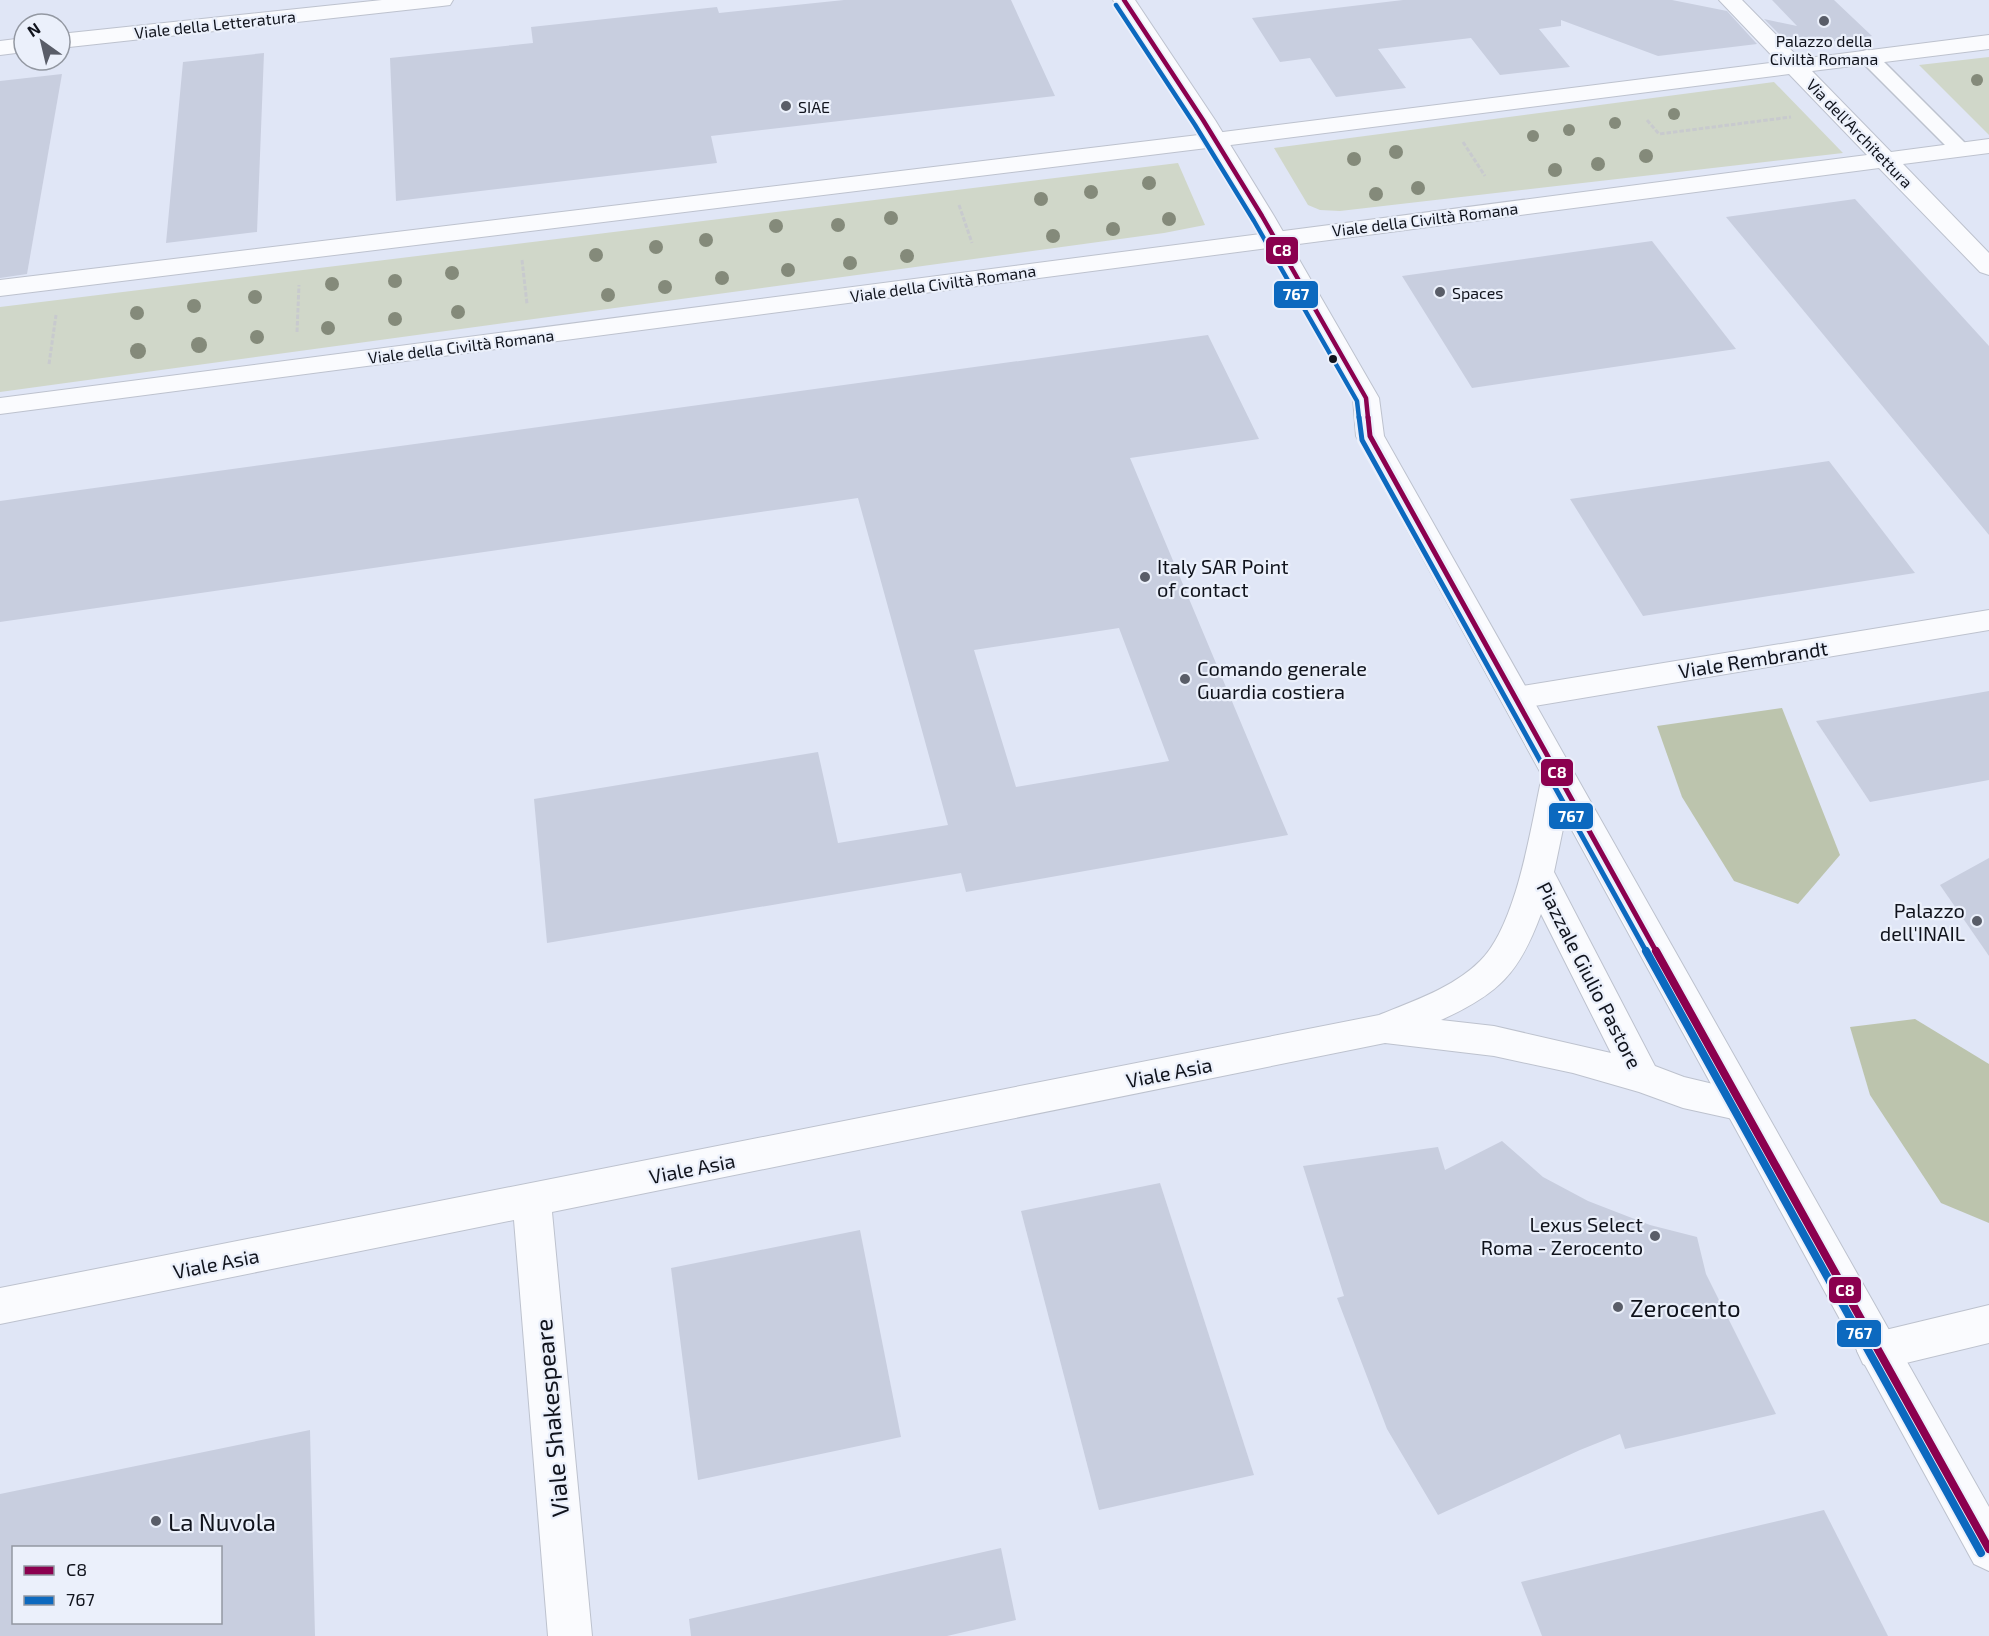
<svg xmlns="http://www.w3.org/2000/svg" width="1989" height="1636" viewBox="0 0 1989 1636" font-family="'Exo 2',sans-serif">
	<style>
		.green { fill: #d0d7c9 }
		.forest { fill: #bcc4ad }
		.building { fill: #c8cedf; fill-rule: evenodd }
		.lines { fill: none; stroke-linecap: round; stroke-linejoin: round }
		.lane-casing { stroke: #bdc2ce; stroke-width: 3 }
		.street-casing { stroke: #bdc2ce; stroke-width: 2 }
		.secondary-casing { stroke: #bdc2ce; stroke-width: 2 }
		.path { stroke: #c8cace; stroke-width: 3; stroke-dasharray: 4.5 2; stroke-linecap: butt }
		.lane { fill: #fafbfe; fill-rule: evenodd }
		.street { fill: #fafbfe; fill-rule: evenodd }
		.secondary { fill: #fafbfe; fill-rule: evenodd }
		.bus-1-far2-casing { stroke: #ebf0fb; stroke-width: 8 }
		.bus-1-far1-casing { stroke: #ebf0fb; stroke-width: 10 }
		.bus-1-casing { stroke: #ebf0fb; stroke-width: 12 }
		.bus-2-far2-casing { stroke: #ebf0fb; stroke-width: 8 }
		.bus-2-far1-casing { stroke: #ebf0fb; stroke-width: 10 }
		.bus-2-casing { stroke: #ebf0fb; stroke-width: 12 }
		.bus-1-far2 { stroke: #8b004f; stroke-width: 4.5 }
		.bus-1-far1 { stroke: #8b004f; stroke-width: 5 }
		.bus-1 { stroke: #8b004f; stroke-width: 8 }
		.bus-2-far2 { stroke: #0c69bf; stroke-width: 4.5 }
		.bus-2-far1 { stroke: #0c69bf; stroke-width: 5 }
		.bus-2 { stroke: #0c69bf; stroke-width: 8 }
		.tree { fill: #848a7a }
		.poi-dot { fill: #595d68; stroke: #ebf0fb; stroke-width: 2 }
		.bus-dot { fill: #10131c; stroke: #ebf0fb; stroke-width: 2 }
		.labels { text-anchor: middle; dominant-baseline: central; stroke-width: 4.5; stroke-linejoin: round; paint-order: stroke }
		.far-street-label { font-size: 16px; fill: #10131c; stroke: #ebf0fb }
		.far-poi-label { font-size: 16px; fill: #10131c; stroke: #ebf0fb; text-anchor: start }
		.poi-label { font-size: 20px; fill: #10131c; stroke: #ebf0fb; text-anchor: start }
		.street-label { font-size: 20px; fill: #10131c; stroke: #ebf0fb }
		.near-poi-label { font-size: 24px; fill: #10131c; stroke: #ebf0fb; text-anchor: start }
		.near-street-label { font-size: 24px; fill: #10131c; stroke: #ebf0fb }
		.line-badge { stroke: #ebf0fb; stroke-width: 2 }
		.badge-label { font-size: 16px; text-anchor: middle; font-weight: bold; fill: #fff }
	</style>
	<rect width="100%" height="100%" fill="#e0e6f6"/>
	<g class="green">
		<path d="M1989,57V135L1919,65Z"/>
		<path d="M1774,82L1843,153L1340,211L1320,210L1308,205L1274,148Z"/>
		<path d="M1178,163L1205,225L1164,233L0,392V307Z"/>
	</g>
	<g class="forest">
		<path d="M1782,708L1840,855L1798,904L1734,881L1682,797L1657,726Z"/>
		<path d="M1915,1019L1989,1064V1223L1941,1203L1870,1095L1850,1027Z"/>
	</g>
	<g class="building">
		<path d="M844,0H1011L1055,96L711,136L717,163L396,201L390,58L533,43L531,27L717,7L719,13Z"/>
		<path d="M1403,0H1672L1727,11L1757,44L1658,56L1561,20V26L1539,29L1570,67L1500,75L1471,38L1378,49L1406,88L1336,97L1310,58L1280,62L1252,18Z"/>
		<path d="M1772,0H1834L1872,36L1815,44L1808,37L1785,40L1764,19L1797,26Z"/>
		<path d="M264,53L257,232L166,243L183,62Z"/>
		<path d="M62,74L27,274L0,278V81Z"/>
		<path d="M1855,199L1989,346V535L1726,217Z"/>
		<path d="M1652,241L1736,349L1472,388L1402,276Z"/>
		<path d="M1208,335L1259,439L1130,458L1288,835L966,892L961,873L547,943L534,799L818,752L838,843L948,825L858,498L0,622V501ZM1119,628L1169,761L1016,787L974,650Z"/>
		<path d="M1829,461L1915,573L1643,616L1570,499Z"/>
		<path d="M1989,691V780L1870,802L1816,721Z"/>
		<path d="M1989,858V956L1940,885Z"/>
		<path d="M1502,1141L1543,1177L1588,1201L1650,1225L1697,1237L1706,1274L1776,1414L1625,1449L1620,1434L1580,1450L1438,1515L1387,1429L1337,1298L1344,1296L1303,1166L1438,1147L1445,1170Z"/>
		<path d="M1160,1183L1254,1475L1099,1510L1021,1211Z"/>
		<path d="M860,1230L901,1437L698,1480L671,1268Z"/>
		<path d="M310,1430L315,1636H0V1494ZM14,1548H220V1623H14Z"/>
		<path d="M1824,1510L1888,1636H1542L1521,1582Z"/>
		<path d="M1001,1548L1016,1620L947,1636H691L689,1619Z"/>
	</g>
	<g class="lines">
		<defs>
			<path id="lane" d="M1867,50L1874,52L1968,146L1971,150L1968,154H1954L1860,60L1857,56L1860,52Z"/>
			<g id="street">
				<path d="M1719,0H1742L1800,59L1989,35V49L1812,71L1891,152L1989,139V153L1903,164L1989,253V275L1980,272L1879,168L0,414V398L1867,155L1789,74L1215,147L0,296V280L1215,133L1778,62Z"/>
				<path d="M1989,610V630L1517,709L1506,706L1501,698L1506,690L1517,687Z"/>
				<path d="M1558,764L1569,768L1574,776L1554,872L1655,1066L1684,1077L1755,1094L1761,1105L1755,1116L1742,1121L1683,1108L1639,1092L1573,1073L1494,1056L1385,1043L552,1212L592,1636H548L514,1220L0,1324V1288L1379,1015C1413,1001 1453,988 1480,961C1517,925 1531,826 1542,776L1547,768ZM1541,914L1611,1053L1494,1026L1441,1020C1498,994 1519,974 1541,914Z"/>
				<path d="M1989,1305V1343L1877,1370L1863,1364L1857,1351L1863,1338L1877,1332Z"/>
			</g>
			<g id="secondary">
				<path d="M382,0H453L450,5L442,6L60,48V34Z"/>
				<path d="M1113,0H1135L1215,120L1274,216L1379,398L1384,436L1989,1507V1571L1974,1564L1356,436L1353,398L1250,216L1191,120Z"/>
				<path d="M24,38V52L0,55V41Z"/>
			</g>
		</defs>
		<use href="#lane" class="lane-casing"/>
		<use href="#street" class="street-casing"/>
		<use href="#secondary" class="secondary-casing"/>
		<g class="path">
			<path d="M1647,120L1659,134L1791,117"/>
			<path d="M1463,142L1485,176"/>
			<path d="M959,205L972,243"/>
			<path d="M522,260L527,304"/>
			<path d="M297,332L299,285"/>
			<path d="M49,364L56,315"/>
		</g>
		<use href="#lane" class="lane"/>
		<use href="#street" class="street"/>
		<use href="#secondary" class="secondary"/>
		<defs>
			<path id="bus-1-far2" d="M1124,0L1203,120L1262,216L1366,398L1368,418"/>
			<path id="bus-1-far1" d="M1368,417L1370,436L1657,953"/>
			<path id="bus-1" d="M1656,951L1989,1549"/>
			<path id="bus-2-far2" d="M1116,5L1195,125L1254,221L1357,401L1359,418"/>
			<path id="bus-2-far1" d="M1359,417L1362,440L1647,953"/>
			<path id="bus-2" d="M1646,951L1981,1553"/>
		</defs>
		<use href="#bus-1-far2" class="bus-1-far2-casing"/>
		<use href="#bus-1-far1" class="bus-1-far1-casing"/>
		<use href="#bus-1" class="bus-1-casing"/>
		<use href="#bus-2-far2" class="bus-2-far2-casing"/>
		<use href="#bus-2-far1" class="bus-2-far1-casing"/>
		<use href="#bus-2" class="bus-2-casing"/>
		<use href="#bus-1-far2" class="bus-1-far2"/>
		<use href="#bus-1-far1" class="bus-1-far1"/>
		<use href="#bus-1" class="bus-1"/>
		<use href="#bus-2-far2" class="bus-2-far2"/>
		<use href="#bus-2-far1" class="bus-2-far1"/>
		<use href="#bus-2" class="bus-2"/>
	</g>
	<g class="tree">
		<circle cx="1977" cy="80" r="6"/>
		<circle cx="1674" cy="114" r="6"/>
		<circle cx="1615" cy="123" r="6"/>
		<circle cx="1569" cy="130" r="6"/>
		<circle cx="1533" cy="136" r="6"/>
		<circle cx="1396" cy="152" r="7"/>
		<circle cx="1646" cy="156" r="7"/>
		<circle cx="1354" cy="159" r="7"/>
		<circle cx="1598" cy="164" r="7"/>
		<circle cx="1555" cy="170" r="7"/>
		<circle cx="1149" cy="183" r="7"/>
		<circle cx="1418" cy="188" r="7"/>
		<circle cx="1091" cy="192" r="7"/>
		<circle cx="1376" cy="194" r="7"/>
		<circle cx="1041" cy="199" r="7"/>
		<circle cx="891" cy="218" r="7"/>
		<circle cx="1169" cy="219" r="7"/>
		<circle cx="838" cy="225" r="7"/>
		<circle cx="776" cy="226" r="7"/>
		<circle cx="1113" cy="229" r="7"/>
		<circle cx="1053" cy="236" r="7"/>
		<circle cx="706" cy="240" r="7"/>
		<circle cx="656" cy="247" r="7"/>
		<circle cx="596" cy="255" r="7"/>
		<circle cx="907" cy="256" r="7"/>
		<circle cx="850" cy="263" r="7"/>
		<circle cx="788" cy="270" r="7"/>
		<circle cx="452" cy="273" r="7"/>
		<circle cx="722" cy="278" r="7"/>
		<circle cx="395" cy="281" r="7"/>
		<circle cx="332" cy="284" r="7"/>
		<circle cx="665" cy="287" r="7"/>
		<circle cx="608" cy="295" r="7"/>
		<circle cx="255" cy="297" r="7"/>
		<circle cx="194" cy="306" r="7"/>
		<circle cx="458" cy="312" r="7"/>
		<circle cx="137" cy="313" r="7"/>
		<circle cx="395" cy="319" r="7"/>
		<circle cx="328" cy="328" r="7"/>
		<circle cx="257" cy="337" r="7"/>
		<circle cx="199" cy="345" r="8"/>
		<circle cx="138" cy="351" r="8"/>
	</g>
	<g class="poi-dot">
		<circle cx="1824" cy="21" r="6"/>
		<circle cx="786" cy="106" r="6"/>
		<circle cx="1440" cy="292" r="6"/>
		<circle cx="1145" cy="577" r="6"/>
		<circle cx="1185" cy="679" r="6"/>
		<circle cx="1977" cy="921" r="6"/>
		<circle cx="1655" cy="1236" r="6"/>
		<circle cx="1618" cy="1307" r="6"/>
		<circle cx="156" cy="1521" r="6"/>
	</g>
	<circle class="bus-dot" cx="1333" cy="359" r="5"/>
	<g class="labels">
		<g class="far-street-label">
			<text transform="translate(215 24) rotate(-6)">Viale della Letteratura</text>
			<text transform="translate(1860 133) rotate(46)">Via dell'Architettura</text>
			<text transform="translate(1425 219) rotate(-7)">Viale della Civiltà Romana</text>
			<text transform="translate(943 283) rotate(-8)">Viale della Civiltà Romana</text>
			<text transform="translate(461 346) rotate(-7)">Viale della Civiltà Romana</text>
		</g>
		<g class="far-poi-label">
			<text x="1824" y="40" text-anchor="middle">Palazzo della<tspan x="1824" dy="18">Civiltà Romana</tspan></text>
			<text x="798" y="106">SIAE</text>
			<text x="1452" y="292">Spaces</text>
		</g>
		<g class="poi-label">
			<text x="1157" y="566">Italy SAR Point<tspan x="1157" dy="23">of contact</tspan></text>
			<text x="1197" y="668">Comando generale<tspan x="1197" dy="23">Guardia costiera</tspan></text>
			<text x="1965" y="910" text-anchor="end">Palazzo<tspan x="1965" dy="23">dell'INAIL</tspan></text>
			<text x="1643" y="1224" text-anchor="end">Lexus Select<tspan x="1643" dy="23">Roma - Zerocento</tspan></text>
		</g>
		<g class="street-label">
			<text transform="translate(1753 659) rotate(-9)">Viale Rembrandt</text>
			<text transform="translate(1590 975) rotate(63)">Piazzale Giulio Pastore</text>
			<text transform="translate(1169 1072) rotate(-11)">Viale Asia</text>
			<text transform="translate(692 1168) rotate(-11)">Viale Asia</text>
			<text transform="translate(216 1263) rotate(-11)">Viale Asia</text>
		</g>
		<g class="near-poi-label">
			<text x="1630" y="1307">Zerocento</text>
			<text x="168" y="1521">La Nuvola</text>
		</g>
		<g class="near-street-label">
			<text transform="translate(551 1418) rotate(-95)">Viale Shakespeare</text>
		</g>
	</g>
	<g class="line-badge">
		<rect x="1265" y="236" width="34" height="29" rx="6" fill="#8b004f"/>
		<rect x="1273" y="280" width="46" height="29" rx="6" fill="#0c69bf"/>
		<rect x="1540" y="758" width="34" height="29" rx="6" fill="#8b004f"/>
		<rect x="1548" y="802" width="46" height="28" rx="6" fill="#0c69bf"/>
		<rect x="1828" y="1276" width="34" height="28" rx="6" fill="#8b004f"/>
		<rect x="1836" y="1319" width="46" height="29" rx="6" fill="#0c69bf"/>
	</g>
	<g class="badge-label">
		<text x="1282" y="256">C8</text>
		<text x="1296" y="300">767</text>
		<text x="1557" y="778">C8</text>
		<text x="1571" y="822">767</text>
		<text x="1845" y="1296">C8</text>
		<text x="1859" y="1339">767</text>
	</g>
	<rect x="12" y="1546" width="210" height="78" fill="#ebf0fb" stroke="#9398a2" stroke-width="1.5"/>
	<rect x="24" y="1566" width="30" height="9" fill="#8b004f" stroke="#9398a2" stroke-width="1.5"/>
	<text x="66" y="1576" font-size="18" fill="#10131c">C8</text>
	<rect x="24" y="1596" width="30" height="9" fill="#0c69bf" stroke="#9398a2" stroke-width="1.5"/>
	<text x="66" y="1606" font-size="18" fill="#10131c">767</text>
	<g transform="translate(42 42) rotate(326)"><circle r="28" fill="#ebf0fb" stroke="#9398a2" stroke-width="1.5"/>
	<path d="M0-4.5L10 22L0 15L-10 22Z" fill="#595d68"/>
	<text y="-9" font-size="16" font-weight="bold" text-anchor="middle" fill="#10131c">N</text>
	</g>
</svg>
